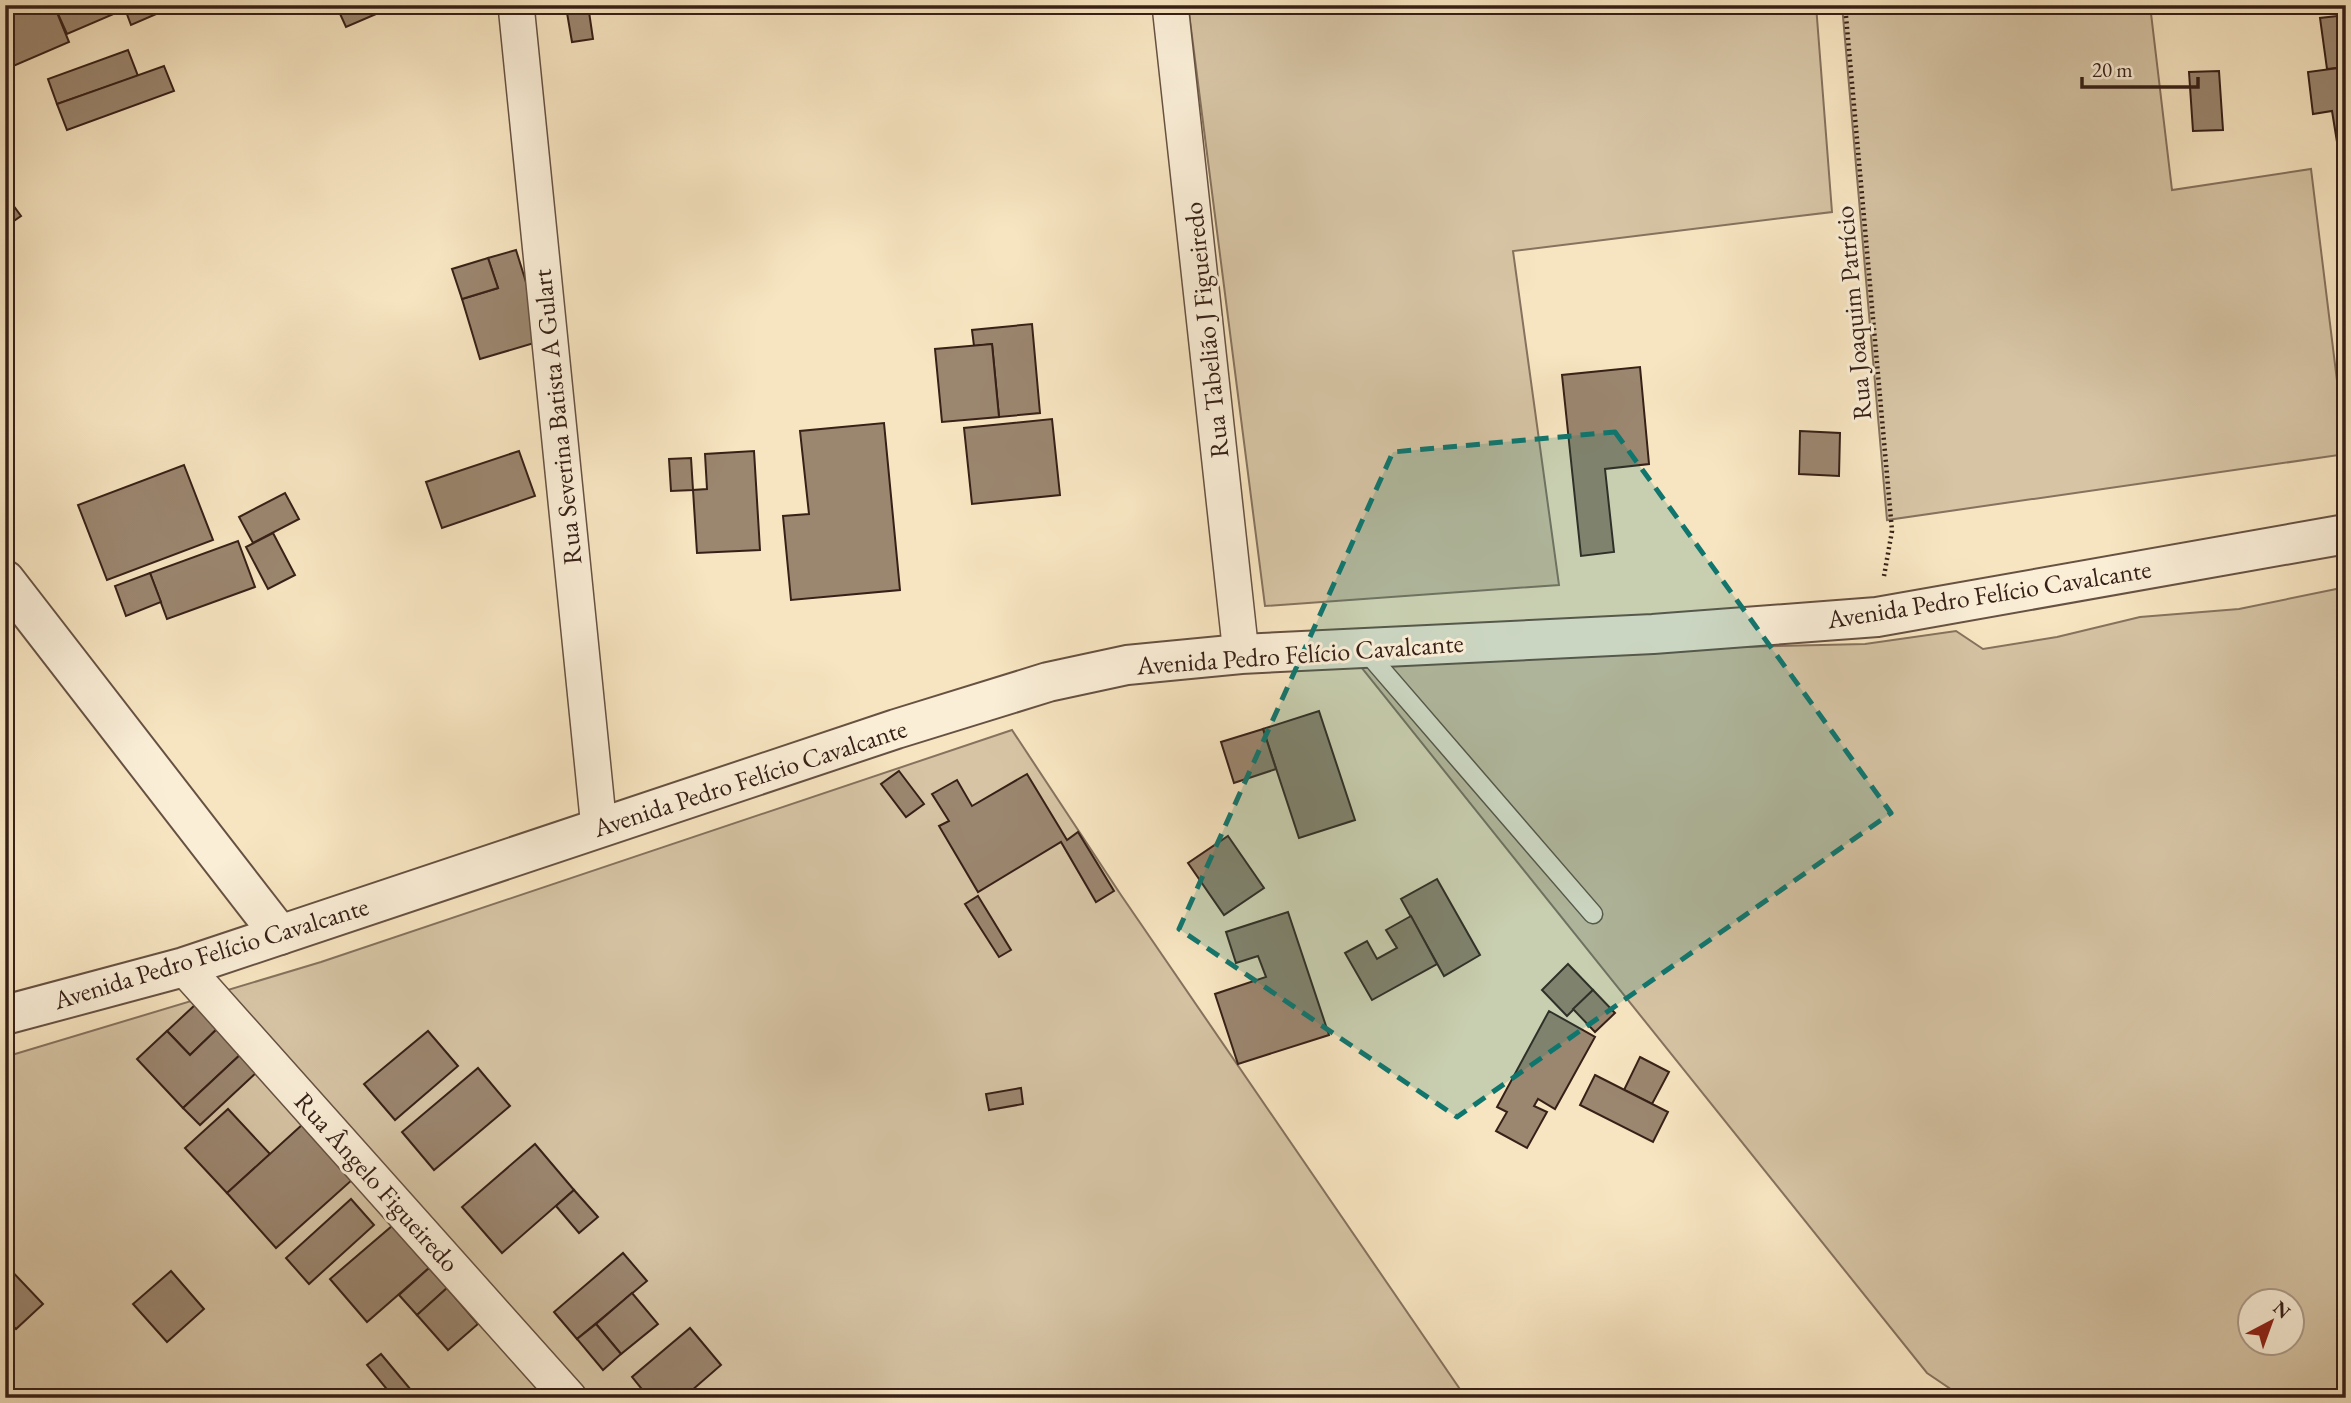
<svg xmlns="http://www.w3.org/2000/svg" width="2351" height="1403" viewBox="0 0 2351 1403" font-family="'EB Garamond',serif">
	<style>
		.green { fill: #d6c4a4; stroke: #86725e; stroke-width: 2; fill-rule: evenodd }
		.building { fill: #9b866f; stroke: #372017; stroke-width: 2 }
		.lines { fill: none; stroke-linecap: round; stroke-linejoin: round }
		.service-casing { stroke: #675142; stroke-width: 21 }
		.minor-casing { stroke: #675142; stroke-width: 38 }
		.tertiary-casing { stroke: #675142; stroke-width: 42 }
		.path { stroke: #372017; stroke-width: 4.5; stroke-dasharray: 2 3.5; stroke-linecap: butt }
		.service { stroke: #faeed7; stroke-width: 18 }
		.minor { stroke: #faeed7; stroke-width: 35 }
		.tertiary { stroke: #faeed7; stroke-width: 38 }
		.marked { fill: #0f766e; fill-opacity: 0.2; stroke: #0f766e; stroke-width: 5; stroke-dasharray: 14 9; stroke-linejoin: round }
		.labels { text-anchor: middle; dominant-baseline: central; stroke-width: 6; stroke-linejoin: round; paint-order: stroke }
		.street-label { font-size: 26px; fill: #372017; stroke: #faeed7 }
	</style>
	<rect width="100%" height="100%" fill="#f7e5c1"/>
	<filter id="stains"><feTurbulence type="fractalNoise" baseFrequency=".00286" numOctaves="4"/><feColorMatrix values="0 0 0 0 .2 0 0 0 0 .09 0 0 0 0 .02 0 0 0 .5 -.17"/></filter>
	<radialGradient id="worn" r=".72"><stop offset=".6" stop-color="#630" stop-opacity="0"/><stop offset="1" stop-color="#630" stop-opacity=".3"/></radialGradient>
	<g class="green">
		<path d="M1188,5H1816L1832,212L1513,251L1559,585L1265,606Z"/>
		<path d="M1842,5H2150L2172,190L2311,169L2346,454L1887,520Z"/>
		<path d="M2346,587V1398H1964L1927,1373L1361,667L1701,648L1865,644L1956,631L1983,649L2057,637L2140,617L2239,609ZM2250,1302H2292V1344H2250Z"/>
		<path d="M1012,730L1121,895L1466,1398H5V1057L321,962Z"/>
	</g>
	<g class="building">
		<path d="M18,5H54L69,42L11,67L5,53V11Z"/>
		<path d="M54,5H177L131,25L125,9L67,34Z"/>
		<path d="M336,5H397L346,27Z"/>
		<path d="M588,5L593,39L572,42L566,7Z"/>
		<path d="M734,5H828L735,10Z"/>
		<path d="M2346,15V67L2327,69L2320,18Z"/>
		<path d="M128,50L138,76L57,104L48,79Z"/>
		<path d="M164,66L174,91L67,130L57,104Z"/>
		<path d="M2346,67V141L2337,142L2332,111L2313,114L2308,72Z"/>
		<path d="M2219,71L2223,130L2193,131L2189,72Z"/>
		<path d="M5,194L21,216L5,227Z"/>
		<path d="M516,250L544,340L480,359L462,299L498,288L488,258Z"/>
		<path d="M488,258L498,288L462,299L452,269Z"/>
		<path d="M1032,324L1040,413L999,417L992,344L974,346L972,330Z"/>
		<path d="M992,344L999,417L942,422L935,349Z"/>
		<path d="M1640,367L1649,464L1605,469L1614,552L1581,556L1562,375Z"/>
		<path d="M1052,419L1060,495L972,504L964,428Z"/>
		<path d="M884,423L900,590L791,600L783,516L809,514L800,431Z"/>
		<path d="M1800,431L1840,433L1839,476L1799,474Z"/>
		<path d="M519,451L535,496L442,528L426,482Z"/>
		<path d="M754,451L760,550L697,553L693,490L707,489L705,454Z"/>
		<path d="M691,458L693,490L671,491L669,459Z"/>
		<path d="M184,465L213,540L107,580L78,505Z"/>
		<path d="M285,493L299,519L253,543L239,517Z"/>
		<path d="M273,533L295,575L268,589L246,547Z"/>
		<path d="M238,541L255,587L167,619L150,573Z"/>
		<path d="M150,573L161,602L126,616L115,586Z"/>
		<path d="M1319,711L1355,820L1299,838L1263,729Z"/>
		<path d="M1263,729L1276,769L1234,783L1221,742Z"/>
		<path d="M899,771L924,804L906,817L881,784Z"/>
		<path d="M1027,774L1067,840L1078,832L1114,891L1096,902L1061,842L978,892L939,826L949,821L932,794L957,780L972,806Z"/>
		<path d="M1228,836L1264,888L1224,915L1188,863Z"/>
		<path d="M1437,879L1480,955L1444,976L1401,899Z"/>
		<path d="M978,896L1011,950L999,957L965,904Z"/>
		<path d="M1288,912L1329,1035L1238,1064L1215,994L1266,977L1258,956L1236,963L1226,932Z"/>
		<path d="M1411,916L1437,964L1372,1000L1345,953L1367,941L1377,959L1397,948L1386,930Z"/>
		<path d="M1568,964L1593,990L1567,1016L1542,990Z"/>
		<path d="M1593,990L1615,1013L1595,1032L1573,1009Z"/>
		<path d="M196,1004L218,1028L190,1055L167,1031Z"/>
		<path d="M1549,1011L1595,1037L1555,1109L1538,1099L1534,1106L1547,1112L1527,1148L1496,1131L1507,1112L1497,1107Z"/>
		<path d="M218,1028L242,1053L183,1108L137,1059L167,1031L190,1055Z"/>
		<path d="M428,1031L458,1066L395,1120L364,1084Z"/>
		<path d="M242,1053L258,1071L200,1125L183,1108Z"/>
		<path d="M1640,1057L1669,1072L1652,1104L1624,1090Z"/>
		<path d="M478,1068L510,1106L434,1170L402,1132Z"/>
		<path d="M1595,1075L1668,1112L1653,1142L1580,1105Z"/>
		<path d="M1021,1088L1023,1104L989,1110L986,1094Z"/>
		<path d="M228,1109L270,1154L227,1193L185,1148Z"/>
		<path d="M303,1124L353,1179L276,1248L227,1193Z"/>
		<path d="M535,1144L574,1190L502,1253L462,1207Z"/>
		<path d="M574,1190L598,1217L579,1233L556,1206Z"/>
		<path d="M351,1199L374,1225L309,1284L286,1258Z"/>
		<path d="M392,1226L429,1268L367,1322L330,1279Z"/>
		<path d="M623,1253L647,1281L577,1339L554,1312Z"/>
		<path d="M5,1264L43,1304L16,1329L5,1318Z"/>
		<path d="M429,1268L447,1288L417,1315L399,1295Z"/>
		<path d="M171,1271L204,1309L167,1342L133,1304Z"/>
		<path d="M447,1288L478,1324L448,1350L417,1315Z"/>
		<path d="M632,1293L658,1324L621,1354L596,1324Z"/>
		<path d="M596,1324L621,1354L603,1370L577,1339Z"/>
		<path d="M690,1328L721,1365L683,1398H649L632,1377Z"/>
		<path d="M381,1354L411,1390L403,1398H394L367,1365Z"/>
	</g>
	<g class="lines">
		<defs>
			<path id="service" d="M1363,648L1593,914"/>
			<g id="minor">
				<path d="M516,5L599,828"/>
				<path d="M1170,5L1241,654"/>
				<path d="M184,967L569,1398"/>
			</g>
			<g id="tertiary">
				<path d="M5,580L280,935"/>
				<path d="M5,1015L184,967L896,729L1048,682L1127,665L1241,654L1653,634L1877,617L2346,534"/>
			</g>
		</defs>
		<use href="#service" class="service-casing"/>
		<use href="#minor" class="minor-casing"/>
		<use href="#tertiary" class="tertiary-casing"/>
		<path class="path" d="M1845,5L1892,531L1884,576"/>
		<use href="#service" class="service"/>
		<use href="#minor" class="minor"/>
		<use href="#tertiary" class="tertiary"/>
	</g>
	<path class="marked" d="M1615,432L1891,813L1457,1117L1179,929L1393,452Z"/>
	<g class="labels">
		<g class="street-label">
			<text transform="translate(1853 313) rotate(-95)">Rua Joaquim Patrício</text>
			<text transform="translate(1206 330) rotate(-96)">Rua Tabelião J Figueiredo</text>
			<text transform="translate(557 417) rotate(-96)">Rua Severina Batista A Gulart</text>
			<text transform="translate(1989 594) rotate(-9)">Avenida Pedro Felício Cavalcante</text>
			<text transform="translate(1300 654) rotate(-4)">Avenida Pedro Felício Cavalcante</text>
			<text transform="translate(750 778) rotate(-18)">Avenida Pedro Felício Cavalcante</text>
			<text transform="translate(211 953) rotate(-17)">Avenida Pedro Felício Cavalcante</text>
			<text transform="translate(377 1182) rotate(48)">Rua Ângelo Figueiredo</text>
		</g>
	</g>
	<rect width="2351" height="1403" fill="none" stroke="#f7e5c1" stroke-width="28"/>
	<rect x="7" y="7" width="2337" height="1389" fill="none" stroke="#372017" stroke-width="3.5"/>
	<rect x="14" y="14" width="2323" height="1375" fill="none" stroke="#372017" stroke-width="2"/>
	<g transform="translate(2271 1322) rotate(41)"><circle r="33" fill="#faeed7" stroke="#ac9c8a" stroke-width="2"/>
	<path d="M0-5L12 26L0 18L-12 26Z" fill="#8f2418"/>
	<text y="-10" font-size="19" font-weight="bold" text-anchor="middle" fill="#372017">N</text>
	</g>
	<path d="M2082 77v10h116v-10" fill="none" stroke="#372017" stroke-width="3.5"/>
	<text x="2092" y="77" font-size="21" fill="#372017" stroke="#faeed7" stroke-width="5" paint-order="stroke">20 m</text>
	<rect width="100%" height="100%" filter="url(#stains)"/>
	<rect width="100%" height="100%" fill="url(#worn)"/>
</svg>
